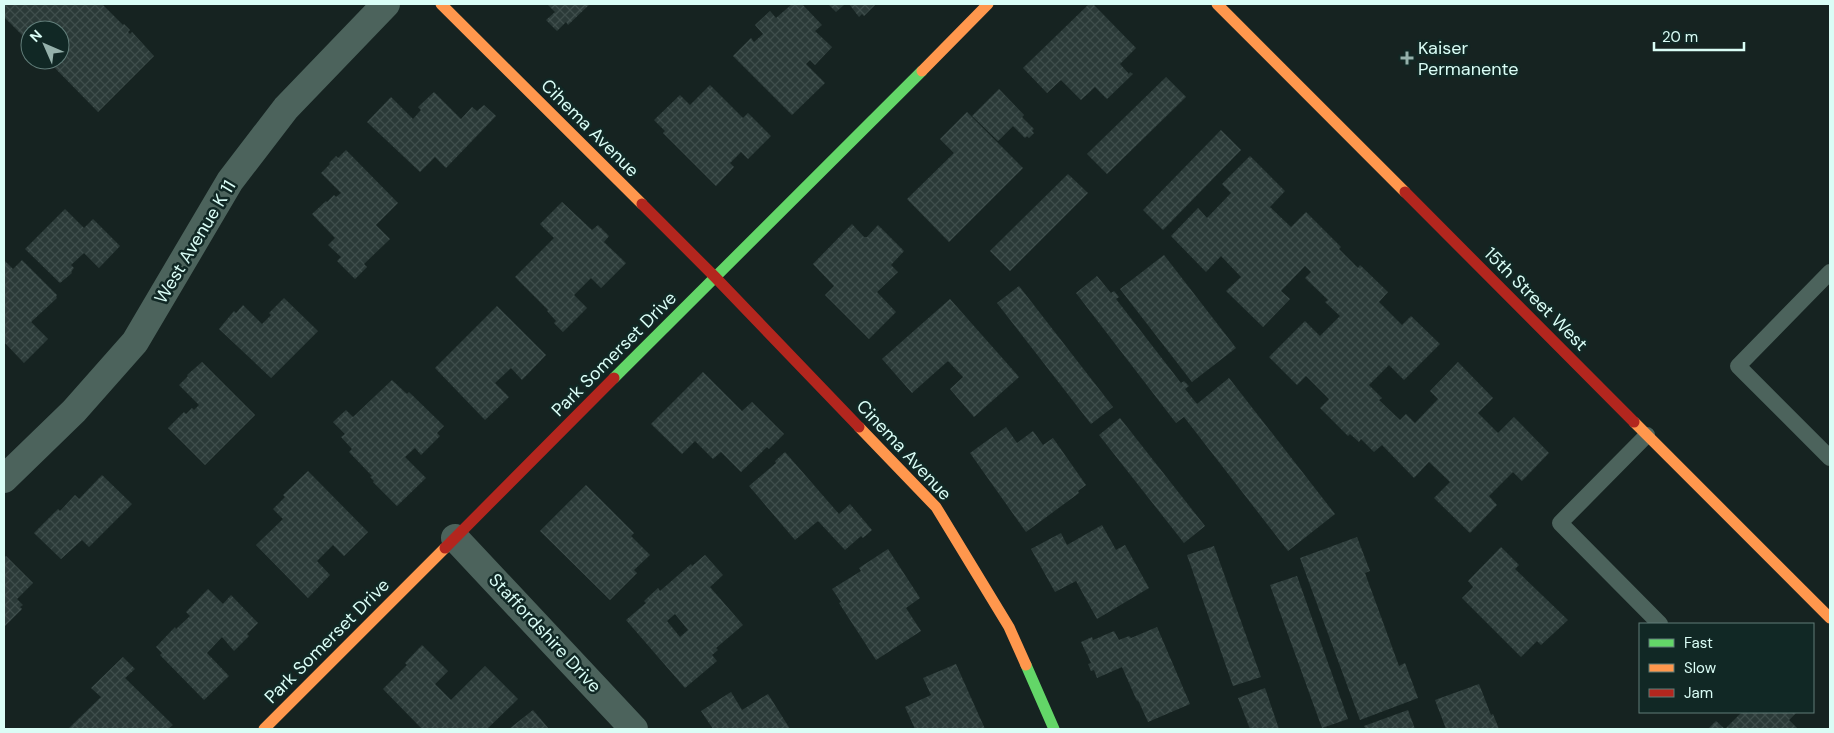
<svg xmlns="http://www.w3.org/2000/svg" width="1834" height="733" viewBox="0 0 1834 733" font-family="'DM Sans',sans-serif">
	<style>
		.building { fill: url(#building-cross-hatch); fill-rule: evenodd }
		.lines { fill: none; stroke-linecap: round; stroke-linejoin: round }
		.lane { stroke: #4c635c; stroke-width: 16 }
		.street { stroke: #4c635c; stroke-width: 28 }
		.fast { stroke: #63d668; stroke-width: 11 }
		.slow { stroke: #ff974d; stroke-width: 11 }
		.jam { stroke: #b3261e; stroke-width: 11 }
		.poi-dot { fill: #95b1ab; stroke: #112825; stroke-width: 2 }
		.labels { text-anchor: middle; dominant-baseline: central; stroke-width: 5; stroke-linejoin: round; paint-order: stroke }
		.poi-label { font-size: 18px; fill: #dafdf6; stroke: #112825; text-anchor: start }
		.street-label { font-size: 18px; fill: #dafdf6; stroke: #112825 }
	</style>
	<defs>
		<pattern id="building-cross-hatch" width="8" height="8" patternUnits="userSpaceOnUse" patternTransform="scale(1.25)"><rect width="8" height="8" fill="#2b3a38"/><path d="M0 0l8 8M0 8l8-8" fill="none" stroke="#3f4e4c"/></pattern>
	</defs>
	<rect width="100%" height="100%" fill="#162321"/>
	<g class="building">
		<path d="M4,4H102L123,25L124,24L130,30L128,32L130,34L132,32L154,56L98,112L47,60H60V30H30V43L4,17Z"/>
		<path d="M547,4H590L568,25L566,22L557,31L546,20L555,12Z"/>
		<path d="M792,4H802L822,25L815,31L832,47L815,65L810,60L806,64L825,83L792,115L733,56L751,38L754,42L763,34L755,25L770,11L776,18Z"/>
		<path d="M828,4H845L836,12Z"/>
		<path d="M849,4H876L864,16L862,14L859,17Z"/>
		<path d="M1089,4H1093L1136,48L1120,64L1129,74L1130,72L1133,74L1107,99L1095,87L1081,100L1061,80L1047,93L1023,68Z"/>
		<path d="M1166,77L1186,97L1107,174L1087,154Z"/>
		<path d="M710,85L743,118L748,113L771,136L748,159L741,152L730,163L734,167L716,186L663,133L665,131L654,120L680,95L690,105Z"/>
		<path d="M999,89L1024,115L1022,117L1034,129L1032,131L1034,133L1029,138L1027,136L1025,138L1013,126L998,141L972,116Z"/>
		<path d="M434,92L461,119L472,107L477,111L484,105L496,116L446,168L435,157L420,172L367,122L391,97L413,119L421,110L418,107Z"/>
		<path d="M967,112L1023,168L949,242L907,199L954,153L940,139Z"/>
		<path d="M1221,130L1241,150L1163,230L1143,210Z"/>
		<path d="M346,150L398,203L376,225L390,239L364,264L367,267L355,279L337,261L341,257L328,245L335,238L312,214L326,201L327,202L334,195L336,197L341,193L321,173L330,164L329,163L336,156L338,158Z"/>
		<path d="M1250,156L1285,191L1270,207L1291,227L1306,212L1341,247L1339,249L1358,268L1360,265L1388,292L1379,302L1402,325L1411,316L1440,344L1404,380L1389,365L1369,385L1382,398L1379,400L1400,420L1406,414L1415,423L1438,399L1430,391L1458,362L1493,398L1478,413L1498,433L1514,417L1549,453L1522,481L1513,472L1489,496L1497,505L1470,533L1434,498L1450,482L1429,462L1414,478L1382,445L1374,452L1361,439L1359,442L1350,434L1348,436L1320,408L1329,399L1306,376L1297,385L1269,357L1305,321L1320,336L1340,316L1325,302L1328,300L1305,278L1311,272L1305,266L1281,291L1290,299L1263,327L1226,291L1241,277L1221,256L1206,272L1171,236L1198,208L1207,218L1231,193L1222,184Z"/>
		<path d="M1068,174L1088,193L1010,271L990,251Z"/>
		<path d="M562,202L592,230L598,225L609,236L604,242L626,263L601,288L591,278L574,295L587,308L563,332L554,323L556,321L547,311L548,310L515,277L554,238L540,224Z"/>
		<path d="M65,209L84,228L93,219L120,246L99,268L84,253L71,265L74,268L71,272L72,273L60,283L25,249Z"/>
		<path d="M852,224L864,237H867L878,225L904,251L891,265L898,272L877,292L896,312L869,339L825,295L834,286L813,264Z"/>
		<path d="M1164,255L1236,348L1192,382L1120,289Z"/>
		<path d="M4,260L13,269L22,260L57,295L56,297L57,298L31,322L48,339L24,363L4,342Z"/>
		<path d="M1097,276L1111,293L1114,291L1119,297L1116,299L1181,383L1184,381L1189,386L1185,389L1197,404L1229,378L1335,514L1288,551L1184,417L1176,423L1076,293Z"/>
		<path d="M1019,286L1113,407L1091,424L997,303Z"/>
		<path d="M284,298L318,331L271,378L219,329L234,311L236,313L243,305L262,324L271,315L269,313Z"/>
		<path d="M950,299L1019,377L974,417L950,389L963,377L948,361L912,393L882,359Z"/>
		<path d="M497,306L546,355L522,380L511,368L495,383L509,397L485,420L435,368Z"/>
		<path d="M202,362L255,415L205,465L168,428L184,412L186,414L192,408L194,410L199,405L179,385L188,376L187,375Z"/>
		<path d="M703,372L742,411L752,402L784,434L769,449L767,447L741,472L721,452L713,459L695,441L682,454L651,424Z"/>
		<path d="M392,380L407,394L409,392L444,426L437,433L440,436L421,455L415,448L405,457L426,478L397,506L373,482L374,481L370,477L372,476L349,452L352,449L341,437L345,434L333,422L346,410L353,417Z"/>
		<path d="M1120,418L1205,526L1184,543L1099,435Z"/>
		<path d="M1006,427L1017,443L1033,431L1043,445L1053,438L1086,485L1078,491L1079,493L1026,532L970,453Z"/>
		<path d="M785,452L839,514L850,504L872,530L863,538L861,536L845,550L818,521L795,540L749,486L776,463L775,461Z"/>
		<path d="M308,471L368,532L344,556L333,545L317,561L330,575L308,598L256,545L283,519L273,509L285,497L283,495Z"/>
		<path d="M102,475L132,504L89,547L82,540L61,559L34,533L58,509L60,511L75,495L79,499Z"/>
		<path d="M586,485L634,533L631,536L650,555L634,570L637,573L610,600L540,531Z"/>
		<path d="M1102,525L1116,550L1125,545L1149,588L1097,619L1076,581L1055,592L1031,549L1061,533L1067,545Z"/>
		<path d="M1357,537L1370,571L1365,573L1399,666L1405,663L1418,698L1360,720L1300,558Z"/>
		<path d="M1214,546L1261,677L1233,686L1187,555Z"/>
		<path d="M1501,547L1519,565L1515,569L1568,620L1541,645L1537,641L1521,657L1462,598L1473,587L1468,581Z"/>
		<path d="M888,549L920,598L906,608L921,631L876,660L839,603L841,602L832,589L861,571L859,568Z"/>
		<path d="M705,555L723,575L710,587L743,625L716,648L718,650L712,655L717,661L685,688L626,620L646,603L644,601L658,588L660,591L691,564L692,566ZM675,614L688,630L680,637L667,621Z"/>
		<path d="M6,556L33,583L17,599L23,605L20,607L22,609L4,627V558Z"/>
		<path d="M1297,576L1348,719L1322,728L1270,585Z"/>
		<path d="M208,589L223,604L231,595L258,623L247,634L249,636L234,651L222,637L207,653L229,676L204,700L160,655L162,653L156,647L175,627L176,629L190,616L186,612Z"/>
		<path d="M1157,627L1190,704L1148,722L1138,700L1137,701L1122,667L1097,678L1094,670L1091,671L1088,664L1091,663L1081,642L1092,637L1093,640L1114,631L1119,640L1129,636L1131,638Z"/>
		<path d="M422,645L448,671L435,684L451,700L485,666L518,699L487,729H422L383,689L407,665L405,663Z"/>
		<path d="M123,657L135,669L125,678L173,725L168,729H68L101,697L91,688Z"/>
		<path d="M956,664L985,729H915L905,707L931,695L923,678Z"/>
		<path d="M1479,684L1491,715L1493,714L1499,729H1446L1435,700Z"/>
		<path d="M1265,688L1279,729H1250L1238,698Z"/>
		<path d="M731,692L742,710L768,694L790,729H713L701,711Z"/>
		<path d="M533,710L549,729H509Z"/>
		<path d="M1408,710L1415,729H1366L1364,726Z"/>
		<path d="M1742,712H1797L1789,720L1798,729H1725Z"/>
		<path d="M1716,721L1725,729H1708Z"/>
	</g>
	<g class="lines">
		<g class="lane">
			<path d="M1830,272L1738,366L1830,458"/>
			<path d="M1647,435L1560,523L1660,624"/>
		</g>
		<g class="street">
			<path d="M4,479L74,411L135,342L230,181L286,108L386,4"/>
			<path d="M455,538L634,729"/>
		</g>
		<g class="fast">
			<path d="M614,378L922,71"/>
			<path d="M1026,665L1054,729"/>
		</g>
		<g class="slow">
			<path d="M441,4L642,204"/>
			<path d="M1217,4L1405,192"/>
			<path d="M922,71L988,4"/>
			<path d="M1634,422L1830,618"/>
			<path d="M859,427L936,507L1009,627L1026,665"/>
			<path d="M264,729L445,548"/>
		</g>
		<g class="jam">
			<path d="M1405,192L1634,422"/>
			<path d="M642,204L715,277L859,427"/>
			<path d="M445,548L614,378"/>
		</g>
	</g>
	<path class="poi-dot" d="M1404.5 50.5h5v5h5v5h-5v5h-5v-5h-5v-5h5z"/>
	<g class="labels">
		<g class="poi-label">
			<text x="1418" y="48">Kaiser<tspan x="1418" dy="21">Permanente</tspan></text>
		</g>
		<g class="street-label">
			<text transform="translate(590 128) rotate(45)">Cihema Avenue</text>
			<text transform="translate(195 242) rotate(-59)">West Avenue K 11</text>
			<text transform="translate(1536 299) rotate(45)">15th Street West</text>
			<text transform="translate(614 354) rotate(-45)">Park Somerset Drive</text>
			<text transform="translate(904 450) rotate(47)">Cinema Avenue</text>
			<text transform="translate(545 633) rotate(47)">Staffordshire Drive</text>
			<text transform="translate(327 641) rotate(-45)">Park Somerset Drive</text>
		</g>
	</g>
	<rect width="1834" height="733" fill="none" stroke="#dafdf6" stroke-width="10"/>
	<rect x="1639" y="623" width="175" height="90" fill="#112825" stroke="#617d79"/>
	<rect x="1649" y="639" width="25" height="8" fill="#63d668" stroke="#617d79"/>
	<text x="1684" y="648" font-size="15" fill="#dafdf6">Fast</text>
	<rect x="1649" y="664" width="25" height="8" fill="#ff974d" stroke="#617d79"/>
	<text x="1684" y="673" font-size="15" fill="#dafdf6">Slow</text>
	<rect x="1649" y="689" width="25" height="8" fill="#b3261e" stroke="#617d79"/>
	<text x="1684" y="698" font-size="15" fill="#dafdf6">Jam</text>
	<g transform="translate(45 45) rotate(315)"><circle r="24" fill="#112825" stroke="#617d79"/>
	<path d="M0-4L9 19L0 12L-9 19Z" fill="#95b1ab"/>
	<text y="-8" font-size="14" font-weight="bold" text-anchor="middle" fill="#dafdf6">N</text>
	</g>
	<path d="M1654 42v8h90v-8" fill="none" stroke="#dafdf6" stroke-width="2.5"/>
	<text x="1662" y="42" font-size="15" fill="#dafdf6" stroke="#112825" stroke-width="4" paint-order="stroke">20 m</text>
</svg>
